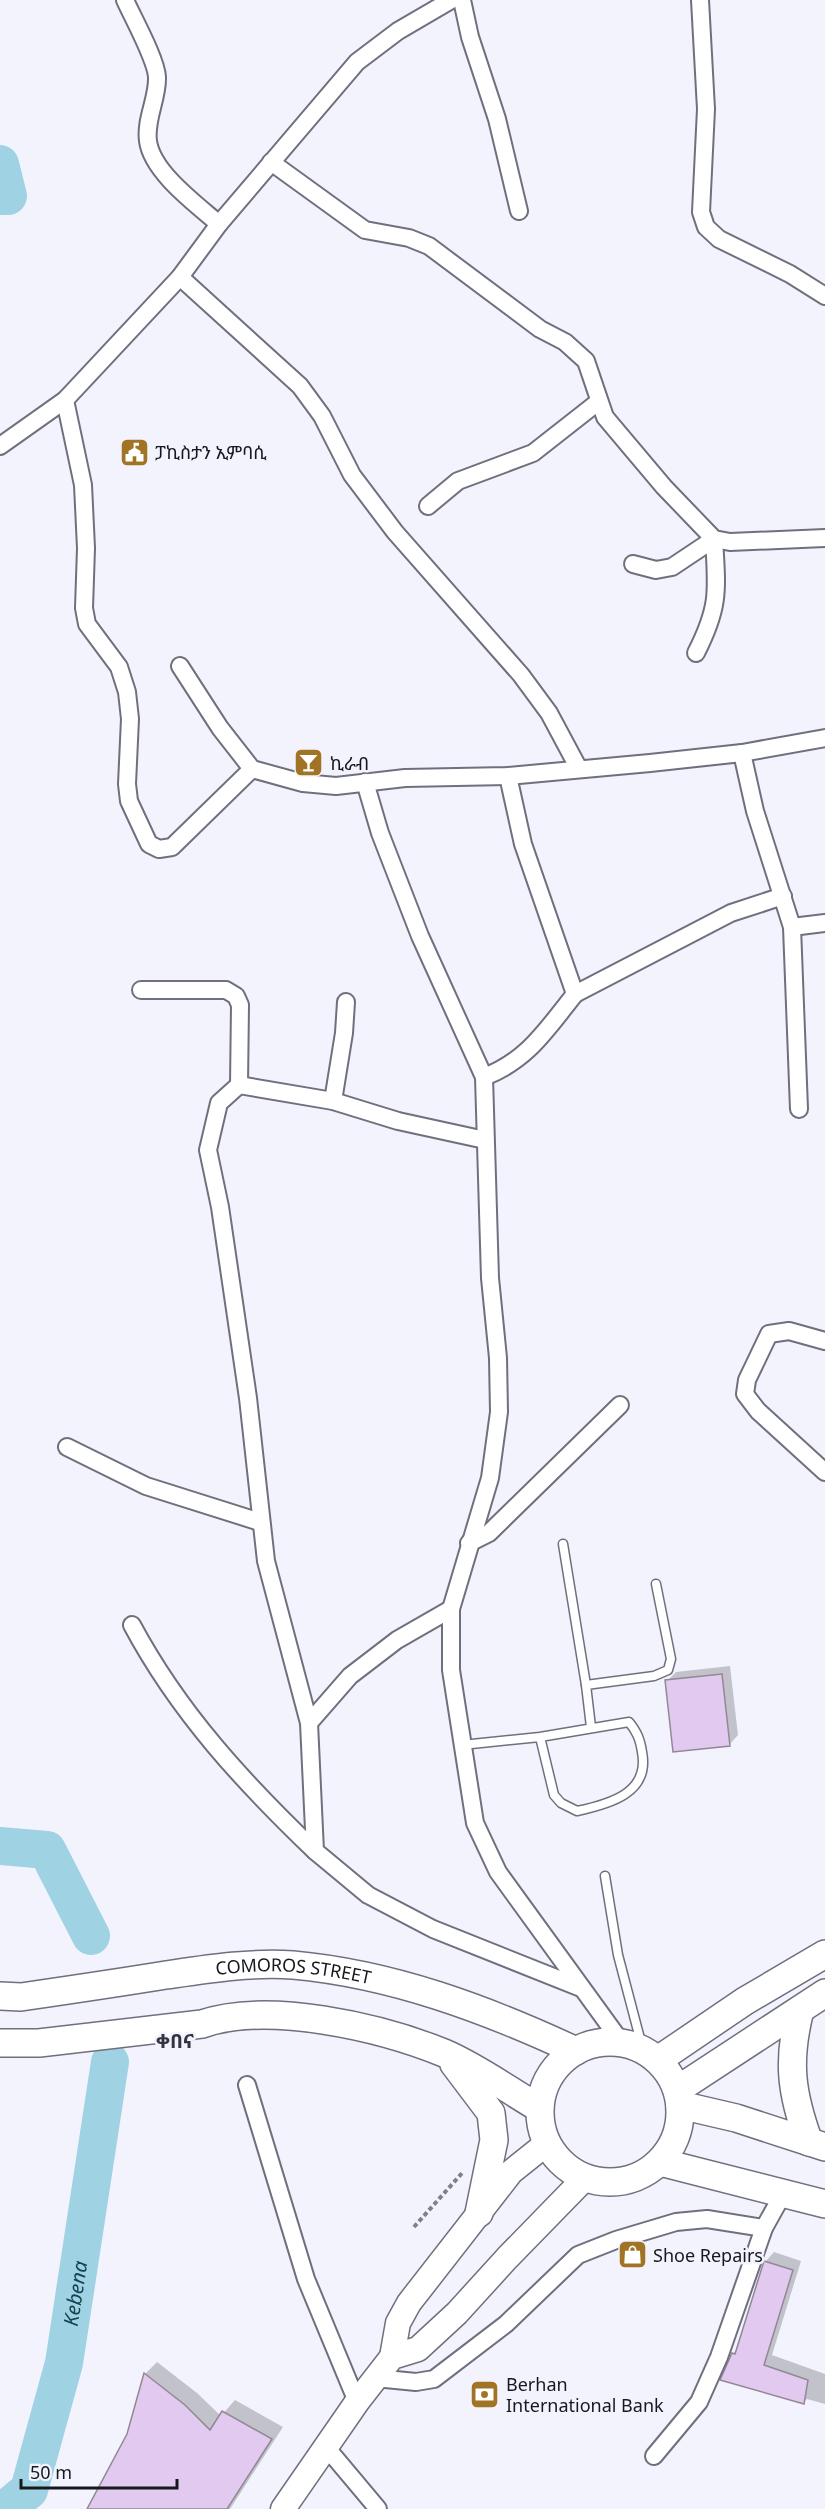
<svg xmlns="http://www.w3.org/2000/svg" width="825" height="2509" viewBox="0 0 825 2509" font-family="'Noto Sans','Noto Sans Ethiopic',sans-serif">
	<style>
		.shadow { fill: #0003 }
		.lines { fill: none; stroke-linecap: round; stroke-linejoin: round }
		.river { stroke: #9fd3e4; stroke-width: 38 }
		.building { fill: #e2c9f0; stroke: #918895; stroke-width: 1.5 }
		.lane-casing { stroke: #6f707e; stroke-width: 11 }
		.street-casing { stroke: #6f707e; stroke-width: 20 }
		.secondary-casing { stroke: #6f707e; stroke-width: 27 }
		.primary-casing { stroke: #6f707e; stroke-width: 30 }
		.path { stroke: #808188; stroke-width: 4; stroke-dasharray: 4.5 3; stroke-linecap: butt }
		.lane { stroke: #fff; stroke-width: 8 }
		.street { stroke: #fff; stroke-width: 16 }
		.secondary { stroke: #fff; stroke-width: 24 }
		.primary { stroke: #fff; stroke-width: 27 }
		.labels { text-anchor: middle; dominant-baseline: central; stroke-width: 5; stroke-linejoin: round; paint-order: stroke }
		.poi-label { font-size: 18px; fill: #17181d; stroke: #f3f3fd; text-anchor: start }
		.street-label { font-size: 18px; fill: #17181d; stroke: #f3f3fd }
		.neighbourhood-label { font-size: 20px; font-weight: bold; fill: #333440; stroke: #f3f3fd }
		.water-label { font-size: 20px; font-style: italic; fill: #164350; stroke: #f3f3fd }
	</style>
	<rect width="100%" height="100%" fill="#f3f3fd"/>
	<g class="shadow">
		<path d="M730,1666L738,1735L729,1745L667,1681L676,1672Z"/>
		<path d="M774,2252L801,2261L772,2355L825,2374V2404L807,2399L803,2403L733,2354L738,2348L765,2262Z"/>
		<path d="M157,2362L197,2393L221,2416L235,2400L283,2427L230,2509H89L129,2434L145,2374Z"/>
	</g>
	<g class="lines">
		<g class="river">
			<path d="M0,164L8,196H0"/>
			<path d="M0,1846L47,1850L91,1936"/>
			<path id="s1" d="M6,2509L29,2490L64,2363L110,2062"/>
		</g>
	</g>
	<g class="building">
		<path d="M722,1674L730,1746L673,1752L665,1680Z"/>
		<path d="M764,2261L793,2270L764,2365L808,2380L804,2404L720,2380L732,2353L735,2354Z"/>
		<path d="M144,2373L185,2405L210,2430L222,2411L272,2439L227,2509H87L127,2434Z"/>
	</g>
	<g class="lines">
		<defs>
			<g id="lane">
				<path d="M563,1544L586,1685"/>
				<path d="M591,1727L586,1685L654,1676L668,1670L671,1659L656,1584"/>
				<path d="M462,1745L540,1737L554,1795L561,1803L577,1811C610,1804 650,1793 642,1752C640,1739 637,1732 629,1722L540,1737"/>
				<path d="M605,1876L618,1955L643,2050"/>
			</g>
			<g id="street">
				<path d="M125,0C133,18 156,59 157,77C158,98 145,119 148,141C152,172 196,204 219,224"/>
				<path d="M462,0L470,37L497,119L519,211"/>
				<path d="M700,0L706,109L701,212L706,227L719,239L790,274L825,296"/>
				<path d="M271,162L365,230L409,238L429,246L540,329L565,342L586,361L605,417L664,487L714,539L730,542L825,538"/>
				<path d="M180,277L300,386L322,416L352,475L395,532L521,675L549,713L579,769"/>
				<path d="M65,400L83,485L86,548L84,608L87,624L119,667L127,692L130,719L127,784L129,801L149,844L159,849L172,847L252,769"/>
				<path d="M0,446L65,400L180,277L219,224L357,62L398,31L451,0"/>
				<path d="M428,506L458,481L533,453L598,402"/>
				<path d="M633,564L656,570L672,567L714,539C717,590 720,606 696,653"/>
				<path d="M180,666L220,728L252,769L303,783L336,786L405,778L508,776L650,763L742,753L825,738"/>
				<path d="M742,753L755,811L792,927L799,1109"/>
				<path d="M365,782L380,833L420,936L484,1077L490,1278L498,1358L499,1412L490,1478L451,1609V1670L475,1823L498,1872L622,2043"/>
				<path d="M792,927L825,923"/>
				<path d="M141,990H226L236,996L240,1005L239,1085"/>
				<path d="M575,994L731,913L783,896"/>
				<path d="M484,1077C528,1060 546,1030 575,994L523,844L508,776"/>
				<path d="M333,1101L344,1033L346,1002"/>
				<path d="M485,1140L398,1121L333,1101L239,1085L219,1103L208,1150L220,1207L248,1398L266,1561L309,1723L315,1851L368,1895L433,1929L581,1988"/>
				<path d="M825,1341L789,1331L769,1334L747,1380L745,1394L758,1411L825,1472"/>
				<path d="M67,1447L146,1486L260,1522"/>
				<path d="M469,1543L489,1533L620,1405"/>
				<path d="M132,1625C179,1713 244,1783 315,1851"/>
				<path d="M309,1723L350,1676L397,1640L451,1609"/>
				<path d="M247,2085L306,2279L357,2402"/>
				<path d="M375,2378L416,2382L434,2379L506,2324L578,2255L616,2240L676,2222L707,2219L764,2228"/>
				<path d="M326,2447L378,2509"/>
				<path d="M654,2456L699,2402L719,2357L764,2228L784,2192"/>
			</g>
			<g id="secondary">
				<path d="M392,2357L398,2323L409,2303L511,2172L546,2144"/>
				<path d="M283,2509L357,2402L392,2357L418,2349L457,2313L507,2258L585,2178"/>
			</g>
			<g id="primary">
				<path id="s2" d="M0,1996L21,1997C69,1990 117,1983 166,1975C207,1969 250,1962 293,1965C392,1974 486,2009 576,2051"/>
				<path d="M800,2010C787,2061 791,2093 809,2142"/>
				<circle cx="610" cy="2112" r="70"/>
				<path d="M0,2043H39L202,2024C268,2001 380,2027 444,2053C477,2067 508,2090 539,2108"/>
				<path d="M658,2060L745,2001L825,1954"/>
				<path d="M454,2064L491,2113L494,2140L479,2213"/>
				<path d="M677,2090L825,1993"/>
				<path d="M680,2105L736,2118L825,2147"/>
				<path d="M660,2162L825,2204"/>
			</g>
		</defs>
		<use href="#lane" class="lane-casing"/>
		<use href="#street" class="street-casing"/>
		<use href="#secondary" class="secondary-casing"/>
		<use href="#primary" class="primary-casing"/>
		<path class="path" d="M414,2227L463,2172"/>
		<use href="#lane" class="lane"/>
		<use href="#street" class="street"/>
		<use href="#secondary" class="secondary"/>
		<use href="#primary" class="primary"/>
	</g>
	<defs>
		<symbol id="civic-square" viewBox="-11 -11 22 22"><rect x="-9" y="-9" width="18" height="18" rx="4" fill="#a07325" stroke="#f3f3fd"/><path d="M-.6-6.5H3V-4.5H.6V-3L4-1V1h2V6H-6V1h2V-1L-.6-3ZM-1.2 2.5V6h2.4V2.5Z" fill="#fff"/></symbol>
		<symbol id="bar-square" viewBox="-11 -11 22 22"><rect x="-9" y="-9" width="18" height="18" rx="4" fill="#a07325" stroke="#f3f3fd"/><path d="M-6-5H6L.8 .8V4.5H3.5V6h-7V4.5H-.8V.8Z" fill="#fff"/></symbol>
		<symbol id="shop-square" viewBox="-11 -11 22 22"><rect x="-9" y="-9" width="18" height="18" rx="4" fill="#a07325" stroke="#f3f3fd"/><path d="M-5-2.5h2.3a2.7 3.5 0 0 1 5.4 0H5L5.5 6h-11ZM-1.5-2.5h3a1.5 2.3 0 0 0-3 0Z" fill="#fff"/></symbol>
		<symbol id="bank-square" viewBox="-11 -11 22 22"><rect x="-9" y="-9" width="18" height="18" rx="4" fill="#a07325" stroke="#f3f3fd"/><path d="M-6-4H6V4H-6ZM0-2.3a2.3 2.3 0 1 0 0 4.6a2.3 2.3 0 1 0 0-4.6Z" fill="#fff"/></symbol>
	</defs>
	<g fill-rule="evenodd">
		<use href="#civic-square" x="118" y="436" width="33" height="33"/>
		<use href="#bar-square" x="292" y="746" width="33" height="33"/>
		<use href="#shop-square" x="616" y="2238" width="33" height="33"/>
		<use href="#bank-square" x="468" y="2378" width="33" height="33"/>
	</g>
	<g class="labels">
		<g class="poi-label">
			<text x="155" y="452">ፓኪስታን ኢምባሲ</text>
			<text x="330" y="763">ኪራብ</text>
			<text x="653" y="2255">Shoe Repairs</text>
			<text x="506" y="2384">Berhan<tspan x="506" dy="21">International Bank</tspan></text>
		</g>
		<g class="street-label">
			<text stroke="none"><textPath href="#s2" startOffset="296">COMOROS STREET</textPath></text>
		</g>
		<g class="neighbourhood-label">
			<text x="175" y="2040">ቀበና</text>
		</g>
		<g class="water-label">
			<text stroke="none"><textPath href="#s1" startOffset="232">Kebena</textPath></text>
		</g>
	</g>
	<path d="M21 2479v9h156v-9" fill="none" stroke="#17181d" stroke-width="3"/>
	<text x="30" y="2479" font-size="18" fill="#17181d" stroke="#f3f3fd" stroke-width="4.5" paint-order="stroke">50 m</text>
</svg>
